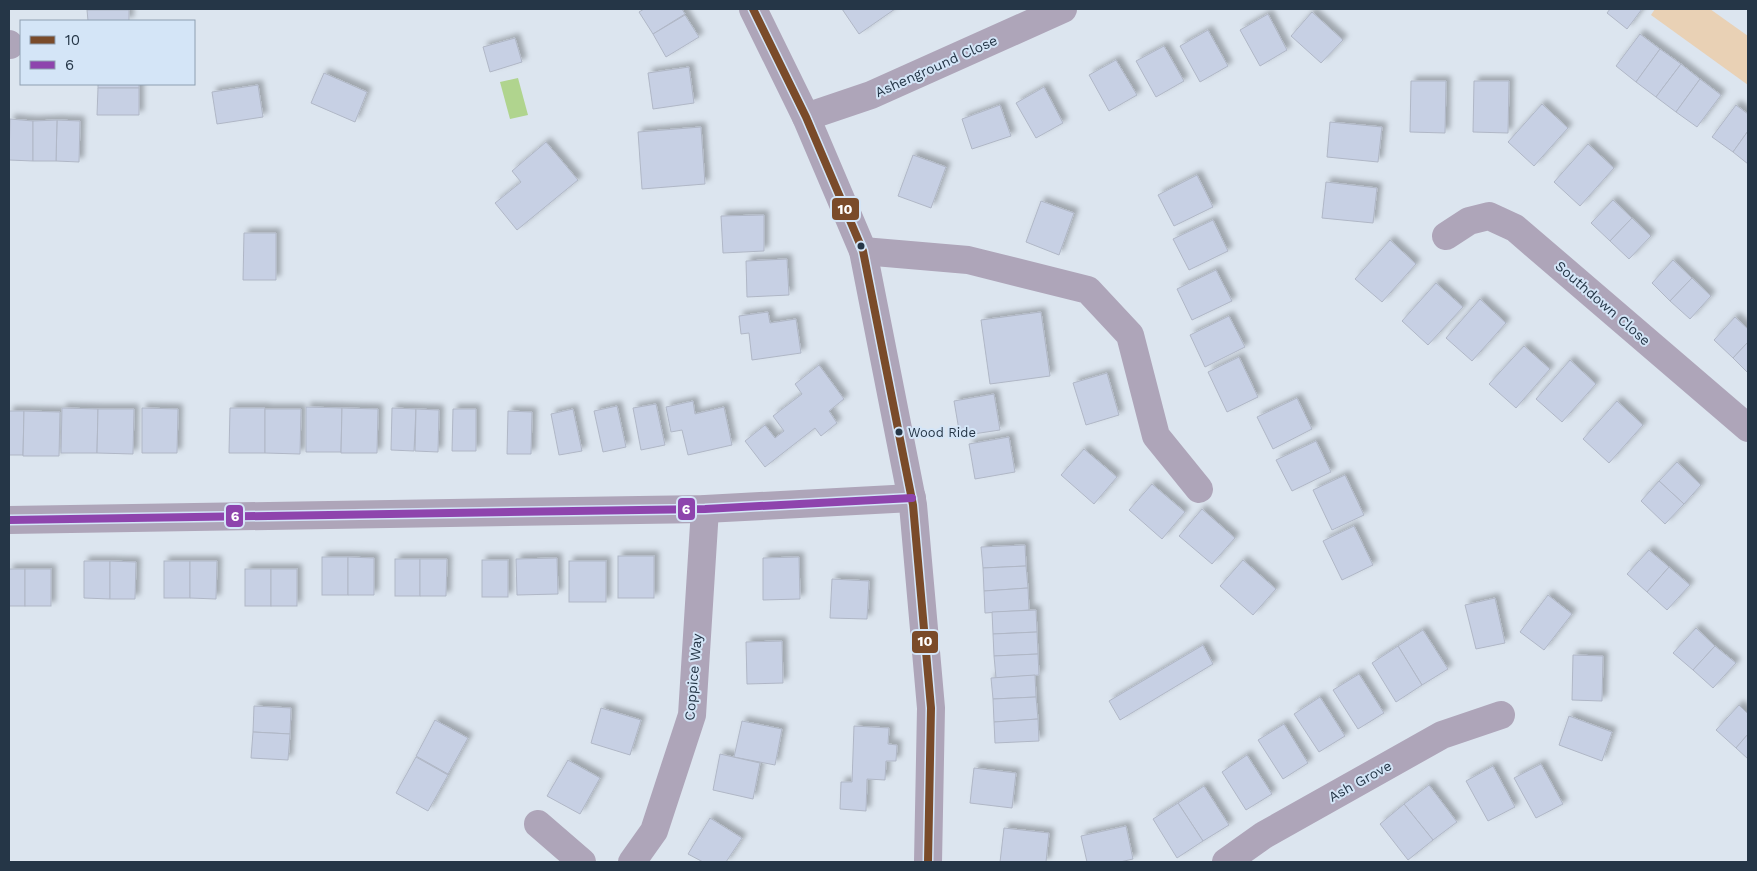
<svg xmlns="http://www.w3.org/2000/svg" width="1757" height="871" viewBox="0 0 1757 871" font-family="'Work Sans',sans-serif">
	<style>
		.green { fill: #e9d1b5 }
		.water { fill: #b0d48e }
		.building { fill: #c7d0e4; stroke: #b0b7c6; filter: url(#shadow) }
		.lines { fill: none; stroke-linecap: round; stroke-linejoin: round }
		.minor { stroke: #aea5b9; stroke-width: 28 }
		.bus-1-casing { stroke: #d4e5f7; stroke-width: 11 }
		.bus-2-casing { stroke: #d4e5f7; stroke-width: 11 }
		.bus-1 { stroke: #7a4b2a; stroke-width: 8 }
		.bus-2 { stroke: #8e44ad; stroke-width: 8 }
		.bus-dot { fill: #253647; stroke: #d4e5f7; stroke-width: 2 }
		.labels { text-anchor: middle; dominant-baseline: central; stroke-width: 4; stroke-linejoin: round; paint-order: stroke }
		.bus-label { font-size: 13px; fill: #253647; stroke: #d4e5f7; text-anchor: start }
		.street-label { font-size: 14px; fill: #253647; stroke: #d4e5f7 }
		.line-badge { stroke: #d4e5f7; stroke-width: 2 }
		.badge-label { font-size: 14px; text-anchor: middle; font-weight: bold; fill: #fff }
	</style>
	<defs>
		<filter id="shadow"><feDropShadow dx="4.5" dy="-4.5" stdDeviation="2.5" flood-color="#0004"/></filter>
	</defs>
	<rect width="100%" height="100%" fill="#dce5ef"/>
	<path class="green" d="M1655,9H1710L1748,36V85L1651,15Z"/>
	<path class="water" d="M518,78L528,115L510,119L500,82Z"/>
	<g class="building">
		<path d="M644,9H682L685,14L653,34L639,12Z"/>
		<path d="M842,9H895L859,34Z"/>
		<path d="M1610,9H1642L1627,29L1607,13Z"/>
		<path d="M87,10H129V21H88Z"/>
		<path d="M1312,12L1343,40L1321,63L1291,36Z"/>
		<path d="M1268,14L1287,50L1260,66L1240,30Z"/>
		<path d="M685,15L699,37L666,57L653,34Z"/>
		<path d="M1208,30L1228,66L1200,82L1180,46Z"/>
		<path d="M1640,34L1660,49L1636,82L1616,66Z"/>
		<path d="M515,38L522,62L490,72L483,47Z"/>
		<path d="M1164,46L1184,81L1156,97L1136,61Z"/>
		<path d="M1660,49L1681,64L1656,97L1636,82Z"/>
		<path d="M1116,60L1137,95L1109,111L1089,75Z"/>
		<path d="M1681,64L1700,79L1676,112L1656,97Z"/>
		<path d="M689,67L694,103L653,109L648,73Z"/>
		<path d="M324,73L367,92L355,122L311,103Z"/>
		<path d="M1700,79L1721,95L1697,127L1676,112Z"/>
		<path d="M1411,81H1446L1445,133L1410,132Z"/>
		<path d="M1474,81H1509L1508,133L1473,132Z"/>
		<rect x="98" y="84" width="41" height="4"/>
		<path d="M258,85L263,117L217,124L212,92Z"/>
		<path d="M1044,87L1063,123L1036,138L1016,103Z"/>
		<path d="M98,88H139V115H97Z"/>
		<path d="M1542,104L1568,128L1534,166L1508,142Z"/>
		<path d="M1000,105L1011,136L972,149L962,119Z"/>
		<path d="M1736,105L1748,114V131L1733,152L1712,137Z"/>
		<path d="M10,119L33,121V161L9,160Z"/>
		<path d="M57,120L80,121L79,162L56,161Z"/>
		<path d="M57,120L56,161H33V121Z"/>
		<path d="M1330,122L1382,127L1378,162L1327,157Z"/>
		<path d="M701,127L705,184L642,189L638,132Z"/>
		<path d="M1748,131V164L1733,152Z"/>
		<path d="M546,142L578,180L517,230L495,203L521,182L512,171Z"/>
		<path d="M1588,144L1614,168L1580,206L1554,182Z"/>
		<path d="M913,155L946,167L931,208L898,196Z"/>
		<path d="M1197,175L1213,207L1174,226L1158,195Z"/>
		<path d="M1326,182L1377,188L1373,223L1322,218Z"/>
		<path d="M1613,200L1632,218L1610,241L1591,223Z"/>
		<path d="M1041,201L1074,213L1059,255L1026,242Z"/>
		<path d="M764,215V251L723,253L721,216Z"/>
		<path d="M1632,218L1651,236L1629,259L1610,241Z"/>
		<path d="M1213,220L1228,251L1189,270L1173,239Z"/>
		<path d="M244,233H276V280H243Z"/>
		<path d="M1390,240L1416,264L1382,302L1355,279Z"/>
		<path d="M787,259L789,295L747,297L746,261Z"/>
		<path d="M1673,260L1692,278L1670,301L1652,283Z"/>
		<path d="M1216,270L1232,301L1192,320L1177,289Z"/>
		<path d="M1692,278L1711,296L1690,319L1670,301Z"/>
		<path d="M1436,283L1463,307L1428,345L1402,321Z"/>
		<path d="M1480,299L1506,323L1472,361L1446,338Z"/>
		<path d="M768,312L770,323L796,319L801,353L752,360L749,333L741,334L739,316Z"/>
		<path d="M1041,312L1050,376L990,384L981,320Z"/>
		<path d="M1229,316L1245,347L1205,367L1190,335Z"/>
		<path d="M1735,317L1748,329V342L1733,358L1714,340Z"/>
		<path d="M1748,342V373L1733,358Z"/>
		<path d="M1524,346L1550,369L1516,408L1489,384Z"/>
		<path d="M1239,357L1258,397L1227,412L1208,372Z"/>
		<path d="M1570,360L1596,384L1562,422L1536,399Z"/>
		<path d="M819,365L844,399L829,411L837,423L821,436L815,428L765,467L745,441L765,425L775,438L784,431L773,416L802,394L795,384Z"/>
		<path d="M1107,373L1119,415L1086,425L1073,383Z"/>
		<path d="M994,394L1000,430L960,436L954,401Z"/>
		<path d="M1297,398L1312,429L1273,449L1257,417Z"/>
		<path d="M693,401L695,414L724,407L732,445L688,455L682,430L671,432L666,407Z"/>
		<path d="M1617,401L1643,425L1609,463L1583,439Z"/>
		<path d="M656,404L665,445L641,450L633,408Z"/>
		<path d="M617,406L626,447L603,452L594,411Z"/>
		<path d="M306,407L342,408L341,452H306Z"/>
		<path d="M62,408L98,409L97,453H61Z"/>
		<path d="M142,408L178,409L177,453H142Z"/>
		<path d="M230,408H265V453H229Z"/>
		<path d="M342,408L378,409L377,453H341Z"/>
		<path d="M392,408L416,409L414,451L391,450Z"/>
		<path d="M98,409H134L133,454L97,453Z"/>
		<path d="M265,409H301L300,454L265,453Z"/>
		<path d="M416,409L439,410L438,452L415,451Z"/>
		<path d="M453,409H476V451H452Z"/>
		<path d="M573,409L582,451L559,455L551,414Z"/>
		<path d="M9,411H24L23,455H9Z"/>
		<path d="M24,411L60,412L59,456H23Z"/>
		<path d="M508,411L532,412L531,454H507Z"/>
		<path d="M1009,437L1015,472L975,479L969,444Z"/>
		<path d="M1316,441L1331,472L1292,491L1276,460Z"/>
		<path d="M1084,449L1117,477L1094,504L1061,475Z"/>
		<path d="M1677,462L1701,485L1684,504L1659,481Z"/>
		<path d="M1345,475L1364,515L1332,530L1313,490Z"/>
		<path d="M1659,481L1684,504L1665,524L1641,501Z"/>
		<path d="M1152,484L1185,512L1162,539L1129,510Z"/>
		<path d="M1202,509L1235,538L1212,564L1179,536Z"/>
		<path d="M1354,526L1373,565L1342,580L1323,541Z"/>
		<path d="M1025,545L1026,566L983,568L981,547Z"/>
		<path d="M1649,550L1669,567L1647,592L1627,574Z"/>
		<rect x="618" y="556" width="36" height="42"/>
		<rect x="322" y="557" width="26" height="38"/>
		<path d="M348,557L374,558V595H348Z"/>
		<path d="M799,557L800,599L763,600V558Z"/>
		<path d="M557,558L558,594L517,595L516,559Z"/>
		<rect x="395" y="559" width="25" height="37"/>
		<path d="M420,559H447L446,596H420Z"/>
		<rect x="482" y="560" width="26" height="37"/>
		<path d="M1243,560L1276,589L1253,615L1220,586Z"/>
		<path d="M84,561H110V599L84,598Z"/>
		<path d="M110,561L136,562L135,599H110Z"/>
		<rect x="164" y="561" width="26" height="37"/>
		<path d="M190,561H217L216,599L190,598Z"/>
		<rect x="569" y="561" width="37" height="41"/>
		<path d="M1026,566L1028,588L984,591L983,568Z"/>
		<path d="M1669,567L1690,585L1667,610L1647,592Z"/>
		<rect x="9" y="569" width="16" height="37"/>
		<rect x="25" y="569" width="26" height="37"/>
		<rect x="245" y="569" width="26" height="37"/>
		<rect x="271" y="569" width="26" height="37"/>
		<path d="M832,579L869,581L867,619L830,618Z"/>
		<path d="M1028,588L1029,610L985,613L984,591Z"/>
		<path d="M1548,595L1572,614L1544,650L1520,632Z"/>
		<path d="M1495,598L1505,643L1476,649L1465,605Z"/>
		<path d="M1036,610L1037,632L993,634L992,612Z"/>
		<path d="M1696,628L1715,646L1693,670L1673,653Z"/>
		<path d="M1423,630L1448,669L1422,685L1398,646Z"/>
		<path d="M1037,632L1038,654L994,656L993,634Z"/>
		<path d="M782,641L783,683L747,684L746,642Z"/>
		<path d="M1203,645L1213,664L1120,720L1109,701Z"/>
		<path d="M1398,646L1422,685L1396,702L1372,663Z"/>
		<path d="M1715,646L1736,663L1713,688L1693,670Z"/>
		<path d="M1038,654L1039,675L996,678L994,656Z"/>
		<path d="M1573,655L1603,656L1602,701L1572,700Z"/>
		<path d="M1359,674L1384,713L1358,729L1333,690Z"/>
		<path d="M1035,675L1036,697L993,699L991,678Z"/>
		<path d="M1036,697L1038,719L994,722L993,699Z"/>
		<path d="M1320,697L1345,736L1319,752L1294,714Z"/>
		<path d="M1739,705L1748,714V734L1736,748L1716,730Z"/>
		<path d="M254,706L291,708L290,734L253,732Z"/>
		<path d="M601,708L641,720L630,755L591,743Z"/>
		<path d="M1569,716L1612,732L1602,761L1559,745Z"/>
		<path d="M1038,719L1039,741L995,743L994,722Z"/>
		<path d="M435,720L468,738L448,774L416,756Z"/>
		<path d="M742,721L782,729L775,765L734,757Z"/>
		<path d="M1284,724L1308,763L1283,779L1258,740Z"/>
		<path d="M854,726L889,728L888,744L897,745L896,761H886L885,780L867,779L866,811L840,809L841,782H852Z"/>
		<path d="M253,732L290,734L288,760L251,758Z"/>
		<path d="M1748,734V759L1736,748Z"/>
		<path d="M720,754L760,763L753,799L713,790Z"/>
		<path d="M1247,755L1272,794L1246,810L1222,772Z"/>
		<path d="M416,757L448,775L428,811L396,793Z"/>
		<path d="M568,760L600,778L580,814L547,796Z"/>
		<path d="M1541,764L1563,804L1536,818L1514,778Z"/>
		<path d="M1493,766L1515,807L1488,821L1466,781Z"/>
		<path d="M974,768L1016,773L1012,808L970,803Z"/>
		<path d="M1429,785L1457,822L1433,840L1404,804Z"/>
		<path d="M1204,786L1229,825L1203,841L1178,803Z"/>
		<path d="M1178,803L1203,841L1177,858L1153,819Z"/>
		<path d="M1404,804L1433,840L1408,860L1380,824Z"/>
		<path d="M710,818L742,838L726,862H703L688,854Z"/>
		<path d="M1126,826L1133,859L1120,862H1087L1081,836Z"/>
		<path d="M1004,828L1049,833L1046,862H1000Z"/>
	</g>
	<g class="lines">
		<g class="minor">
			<path d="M753,9L806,117L863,251L913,505L931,708L928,862"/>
			<path d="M9,44L10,45"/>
			<path d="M806,117L871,95L1063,9"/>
			<path d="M1446,236L1469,221L1489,216L1515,228L1748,428"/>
			<path d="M863,251L968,260L1088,290L1130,335L1156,436L1199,489"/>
			<path d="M9,520L705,509L912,498"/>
			<path d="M538,824L582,862"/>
			<path d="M632,862L654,831L692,715L705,509"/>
			<path d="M1226,862L1264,835L1442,735L1501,715"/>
		</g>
		<defs>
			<path id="bus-1" d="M753,9L806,117L863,251L913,505L931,708L928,862"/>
			<path id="bus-2" d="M9,520L705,509L912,498"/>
		</defs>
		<use href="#bus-1" class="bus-1-casing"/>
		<use href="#bus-2" class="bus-2-casing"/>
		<use href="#bus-1" class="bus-1"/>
		<use href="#bus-2" class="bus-2"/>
	</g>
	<g class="bus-dot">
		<circle cx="861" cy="246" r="4.5"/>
		<circle cx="899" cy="432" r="4.5"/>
	</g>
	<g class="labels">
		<g class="bus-label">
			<text x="908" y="432">Wood Ride</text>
		</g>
		<g class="street-label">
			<text transform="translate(936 66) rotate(-24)">Ashenground Close</text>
			<text transform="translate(1603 303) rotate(41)">Southdown Close</text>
			<text transform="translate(693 677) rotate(-85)">Coppice Way</text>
			<text transform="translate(1360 781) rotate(-29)">Ash Grove</text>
		</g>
	</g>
	<g class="line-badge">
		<rect x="831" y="197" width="29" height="24" rx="5" fill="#7a4b2a"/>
		<rect x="677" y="497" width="19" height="24" rx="5" fill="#8e44ad"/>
		<rect x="225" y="504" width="19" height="24" rx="5" fill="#8e44ad"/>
		<rect x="911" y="630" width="28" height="24" rx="5" fill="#7a4b2a"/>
	</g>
	<g class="badge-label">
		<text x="845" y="214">10</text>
		<text x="686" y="514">6</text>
		<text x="235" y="521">6</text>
		<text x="925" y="646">10</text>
	</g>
	<rect width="1757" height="871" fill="none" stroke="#253647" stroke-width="20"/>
	<rect x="20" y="20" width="175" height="65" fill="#d4e5f7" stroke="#8e9fb1"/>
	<rect x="30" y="36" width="25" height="8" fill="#7a4b2a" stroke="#8e9fb1"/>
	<text x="65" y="45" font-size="15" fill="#253647">10</text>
	<rect x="30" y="61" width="25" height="8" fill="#8e44ad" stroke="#8e9fb1"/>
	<text x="65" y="70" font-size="15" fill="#253647">6</text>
</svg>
